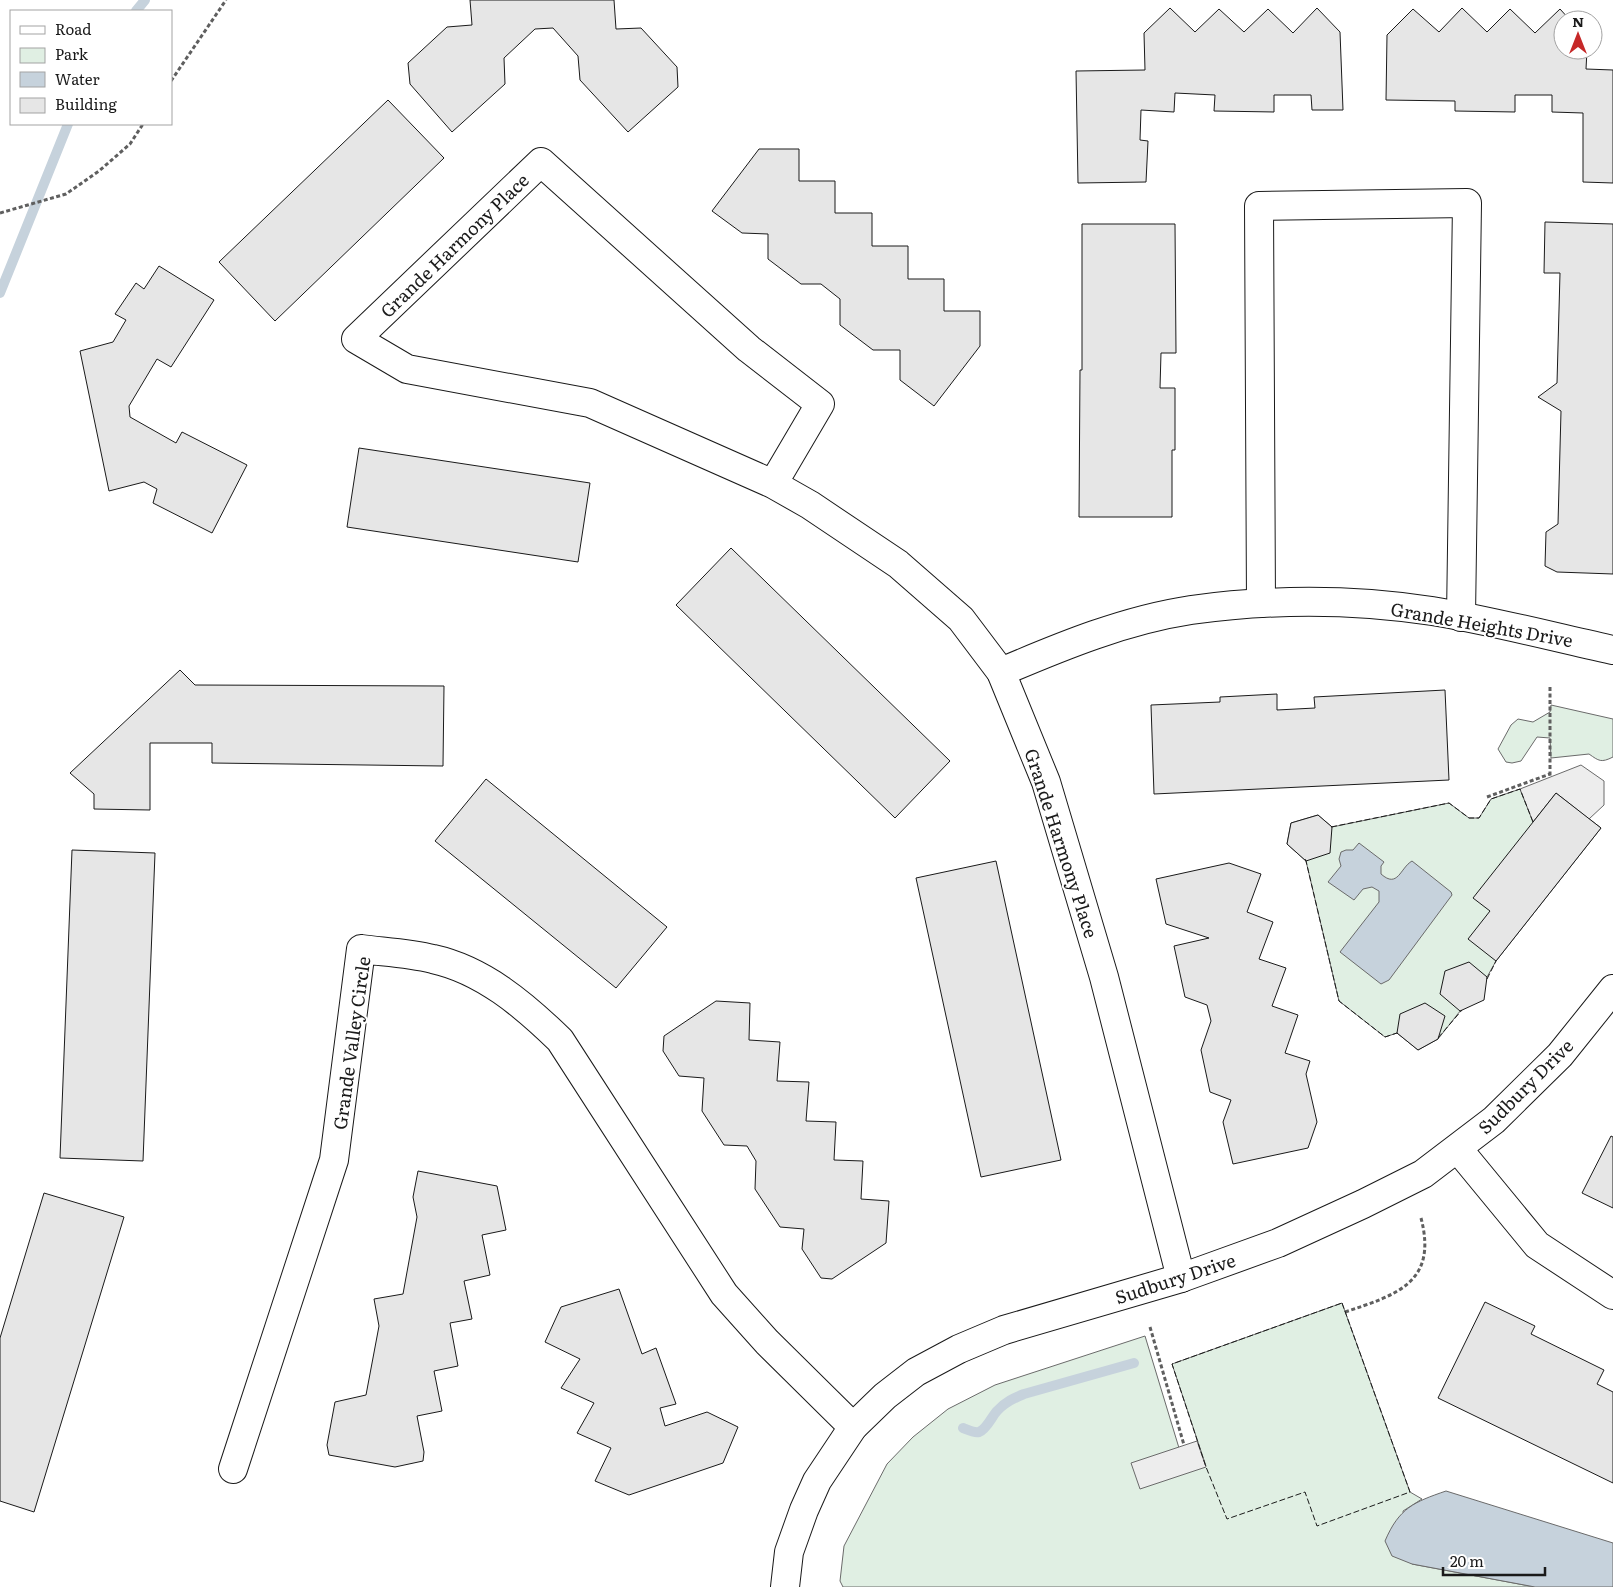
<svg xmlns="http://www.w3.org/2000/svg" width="1613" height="1587" viewBox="0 0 1613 1587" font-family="Literata,serif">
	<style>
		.green { fill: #e0efe3; stroke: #6a6a6a }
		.parking { fill: #ededed; stroke: #6a6a6a }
		.water { fill: #c6d2dc; stroke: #6a6a6a }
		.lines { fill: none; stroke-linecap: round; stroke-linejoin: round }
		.stream { stroke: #c6d2dc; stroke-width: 10 }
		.building { fill: #e6e6e6; stroke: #1a1a1a }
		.street-casing { stroke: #1a1a1a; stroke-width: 30 }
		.path { stroke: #5f5f5f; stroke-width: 3; stroke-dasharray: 4 2.5; stroke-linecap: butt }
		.street { stroke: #fff; stroke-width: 28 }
		.fence { stroke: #1a1a1a; stroke-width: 1; stroke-dasharray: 6 2.5; stroke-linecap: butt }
		.labels { text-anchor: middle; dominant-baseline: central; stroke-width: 4; stroke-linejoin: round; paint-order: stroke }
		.street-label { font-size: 18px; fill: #1a1a1a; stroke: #fff }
	</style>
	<rect width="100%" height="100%" fill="#fff"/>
	<g class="green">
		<path d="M1551,705L1613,719V757C1601,763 1599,761 1589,754L1551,758L1550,738L1537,737L1521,761L1512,763L1506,762L1498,749L1511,725L1518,719L1533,722L1550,712Z"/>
		<path d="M1520,789L1533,821L1556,793L1601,828L1496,961L1487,977L1438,1039L1418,1050L1397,1033L1385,1037L1339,1001L1306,861L1287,844L1291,823L1318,815L1332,827L1449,803L1469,818H1479L1491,799Z"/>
		<path d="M1342,1303L1410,1492L1422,1499L1403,1511L1412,1564L1535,1587H843L840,1581L844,1546L887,1464L913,1437L948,1409L995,1385L1145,1336L1179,1448L1206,1466L1172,1364Z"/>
	</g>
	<g class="parking">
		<path d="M1581,765L1604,781V805L1589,819L1556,793L1533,822L1520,789Z"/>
		<path d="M1197,1441L1206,1467L1140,1489L1131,1463Z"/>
	</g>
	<g class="water">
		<path d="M1359,843L1384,862L1381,866V874C1398,889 1400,868 1412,861L1451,892L1452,895L1389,980L1381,984L1340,952L1379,902V891L1372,887L1363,889L1354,900L1328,882L1341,866L1339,859L1341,852L1346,850H1353Z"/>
		<path d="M1446,1491L1613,1543V1587H1535L1412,1564L1392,1556L1385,1541C1399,1508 1414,1502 1446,1491Z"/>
	</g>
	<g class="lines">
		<g class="stream">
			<path d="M136,11L145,0"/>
			<path d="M0,293L68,124"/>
			<path d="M963,1428C968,1430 974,1433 979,1432C987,1429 992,1416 997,1411C1005,1402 1014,1398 1024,1394L1134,1363"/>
		</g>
	</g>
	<g class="building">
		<path d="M470,0H614L616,29L641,28L677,67L678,87L628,132L580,80L578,56L553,28L535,29L504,58L505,84L452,132L410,84L408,63L447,27L472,25Z"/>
		<path d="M1170,8L1195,32L1219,9L1244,32L1268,9L1293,33L1317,8L1340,32L1343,110H1312L1311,95H1274V112L1214,111L1215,95L1175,93L1174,112L1141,110L1140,140L1148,141L1146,182L1078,183L1076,71L1145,70L1144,33Z"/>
		<path d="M1462,8L1487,32L1510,9L1535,33L1560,9L1570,20H1563V50H1587L1586,69L1613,70V183L1583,182V113L1552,112V95H1515V112L1455,111V101L1386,100L1387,35L1413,9L1439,32Z"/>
		<path d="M388,100L444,158L275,321L219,262Z"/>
		<path d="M759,149H799V181H835V213H872V246H908V279H944V311H980V346L934,406L900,380V350H873L840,325V299L821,284H801L768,259V234L742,233L712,211Z"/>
		<path d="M1545,222L1613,224V574L1557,572L1545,566L1546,532L1558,524L1561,411L1538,397L1557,383L1560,273H1544Z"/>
		<path d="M1082,224H1175L1176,353H1161L1160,388H1175V450H1172V517H1079L1080,370H1082Z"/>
		<path d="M159,266L214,300L171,367L157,359L129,406L130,417L176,443L182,432L247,465L212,533L153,503L157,489L144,482L109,491L80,351L113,342L126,320L115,314L136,283L144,289Z"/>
		<path d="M359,448L590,483L578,562L347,527Z"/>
		<path d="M731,548L950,761L895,818L676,605Z"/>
		<path d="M180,670L195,685L444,686L443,766L212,763V743H150V810L94,809V794L70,773Z"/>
		<path d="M1445,690L1449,780L1154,794L1151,705L1220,702V697L1277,694V710L1315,708L1314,697Z"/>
		<path d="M486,779L667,927L616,988L435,841Z"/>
		<path d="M1556,793L1601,828L1496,961L1468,939L1490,911L1473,898Z"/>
		<path d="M1318,815L1332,827L1330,853L1306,861L1287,844L1291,823Z"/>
		<path d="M72,850L155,853L143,1161L60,1158Z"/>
		<path d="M996,861L1061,1160L981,1177L916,878Z"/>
		<path d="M1229,863L1261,874L1247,912L1273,922L1259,959L1286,968L1272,1006L1298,1015L1285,1053L1310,1061L1306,1074L1317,1122L1308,1148L1233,1164L1223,1122L1231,1100L1210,1092L1201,1050L1211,1021L1207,1005L1185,997L1174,946L1209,938L1166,924L1156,879Z"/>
		<path d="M1469,962L1487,977L1484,1000L1460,1011L1440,994L1445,971Z"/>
		<path d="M716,1001L750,1003L749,1040L780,1042L777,1081L809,1082L806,1121L836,1122L834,1160L863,1161L861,1199L889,1201L886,1243L832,1279L821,1278L802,1249L804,1229L780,1227L755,1189L756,1161L747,1146L724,1145L702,1111L704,1078L679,1076L663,1051L664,1036Z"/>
		<path d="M1425,1003L1445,1016L1438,1039L1418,1050L1397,1033L1400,1014Z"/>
		<path d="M1611,1136L1613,1137V1208L1582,1193Z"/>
		<path d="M418,1171L497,1186L506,1230L482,1235L490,1275L464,1281L472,1319L450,1323L458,1366L434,1371L442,1411L417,1416L424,1452L423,1461L395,1467L329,1455L327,1445L335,1402L366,1395L379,1326L374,1299L403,1294L417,1217L413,1197Z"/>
		<path d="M44,1193L124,1217L34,1512L0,1501V1338Z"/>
		<path d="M619,1289L642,1354L656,1348L676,1404L660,1408L665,1426L707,1412L738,1427L723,1463L629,1495L595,1481L611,1448L577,1433L594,1403L561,1388L580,1359L545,1342L561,1307Z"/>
		<path d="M1485,1302L1535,1326L1531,1334L1604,1370L1597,1384L1613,1392V1483L1438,1398Z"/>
	</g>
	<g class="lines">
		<defs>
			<g id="street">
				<path d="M773,484L820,404L749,349L541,162L356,339L407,369L590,403L773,484L810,505L898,564L961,619L1001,672L1046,782L1104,977L1181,1278"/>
				<path d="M1261,603L1259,206L1467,203L1461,617"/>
				<path d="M1001,672C1062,646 1125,620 1191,610C1270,599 1353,599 1432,611C1493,621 1553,637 1613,650"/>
				<path d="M1458,1149L1537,1245L1613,1295"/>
				<path d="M233,1469L334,1160L361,949C384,952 409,953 433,959C483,970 524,1005 560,1040L724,1294L767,1342L853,1427"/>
				<path d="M785,1587L789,1552L804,1510L817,1481L853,1427L885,1396L916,1372L959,1349L1004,1330L1181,1278L1278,1243L1363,1204L1423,1174L1494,1120L1560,1055L1613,989"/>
			</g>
		</defs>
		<use href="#street" class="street-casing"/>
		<g class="path">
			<path d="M171,81L226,0"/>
			<path d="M0,213L66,194L99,171L130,144L143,124"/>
			<path d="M1550,687V778"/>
			<path d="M1487,797L1550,774"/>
			<path d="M1345,1312C1396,1295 1438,1283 1421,1218"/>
			<path d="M1150,1327L1184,1445"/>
		</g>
		<use href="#street" class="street"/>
		<g class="fence">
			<path d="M1331,827L1449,803L1469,818H1479L1491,799L1520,789L1533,822"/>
			<path d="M1305,859L1306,861L1339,1001L1385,1037L1397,1033L1399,1035"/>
			<path d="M1487,979L1496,961"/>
			<path d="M1438,1038L1462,1010"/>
			<path d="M1342,1303L1410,1492L1317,1526L1305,1492L1227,1519L1206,1467L1172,1364Z"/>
		</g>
	</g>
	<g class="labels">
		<g class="street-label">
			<text transform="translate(454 245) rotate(-44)">Grande Harmony Place</text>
			<text transform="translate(1482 624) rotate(10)">Grande Heights Drive</text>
			<text transform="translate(1062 843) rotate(72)">Grande Harmony Place</text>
			<text transform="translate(351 1043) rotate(-82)">Grande Valley Circle</text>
			<text transform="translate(1525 1086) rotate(-45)">Sudbury Drive</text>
			<text transform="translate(1175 1278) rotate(-18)">Sudbury Drive</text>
		</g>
	</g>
	<rect x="10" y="10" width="162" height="115" fill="#ffffff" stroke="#a3a3a3"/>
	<rect x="20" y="26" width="25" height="8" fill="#ffffff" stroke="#a3a3a3"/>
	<text x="55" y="35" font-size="15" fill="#1a1a1a">Road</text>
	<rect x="20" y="48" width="25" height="15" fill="#e0efe3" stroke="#a3a3a3"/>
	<text x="55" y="60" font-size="15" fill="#1a1a1a">Park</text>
	<rect x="20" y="72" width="25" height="15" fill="#c6d2dc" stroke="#a3a3a3"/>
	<text x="55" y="85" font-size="15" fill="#1a1a1a">Water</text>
	<rect x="20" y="98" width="25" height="15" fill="#e6e6e6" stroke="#a3a3a3"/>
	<text x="55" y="110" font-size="15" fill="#1a1a1a">Building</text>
	<g transform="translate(1578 35)"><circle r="24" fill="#ffffff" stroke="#a3a3a3"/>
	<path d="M0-4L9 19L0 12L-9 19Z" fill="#c62828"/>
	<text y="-8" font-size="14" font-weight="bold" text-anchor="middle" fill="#1a1a1a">N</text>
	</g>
	<path d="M1443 1567v8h102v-8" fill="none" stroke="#1a1a1a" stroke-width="2.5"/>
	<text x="1450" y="1567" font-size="15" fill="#1a1a1a" stroke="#ffffff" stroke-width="4" paint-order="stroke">20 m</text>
</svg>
